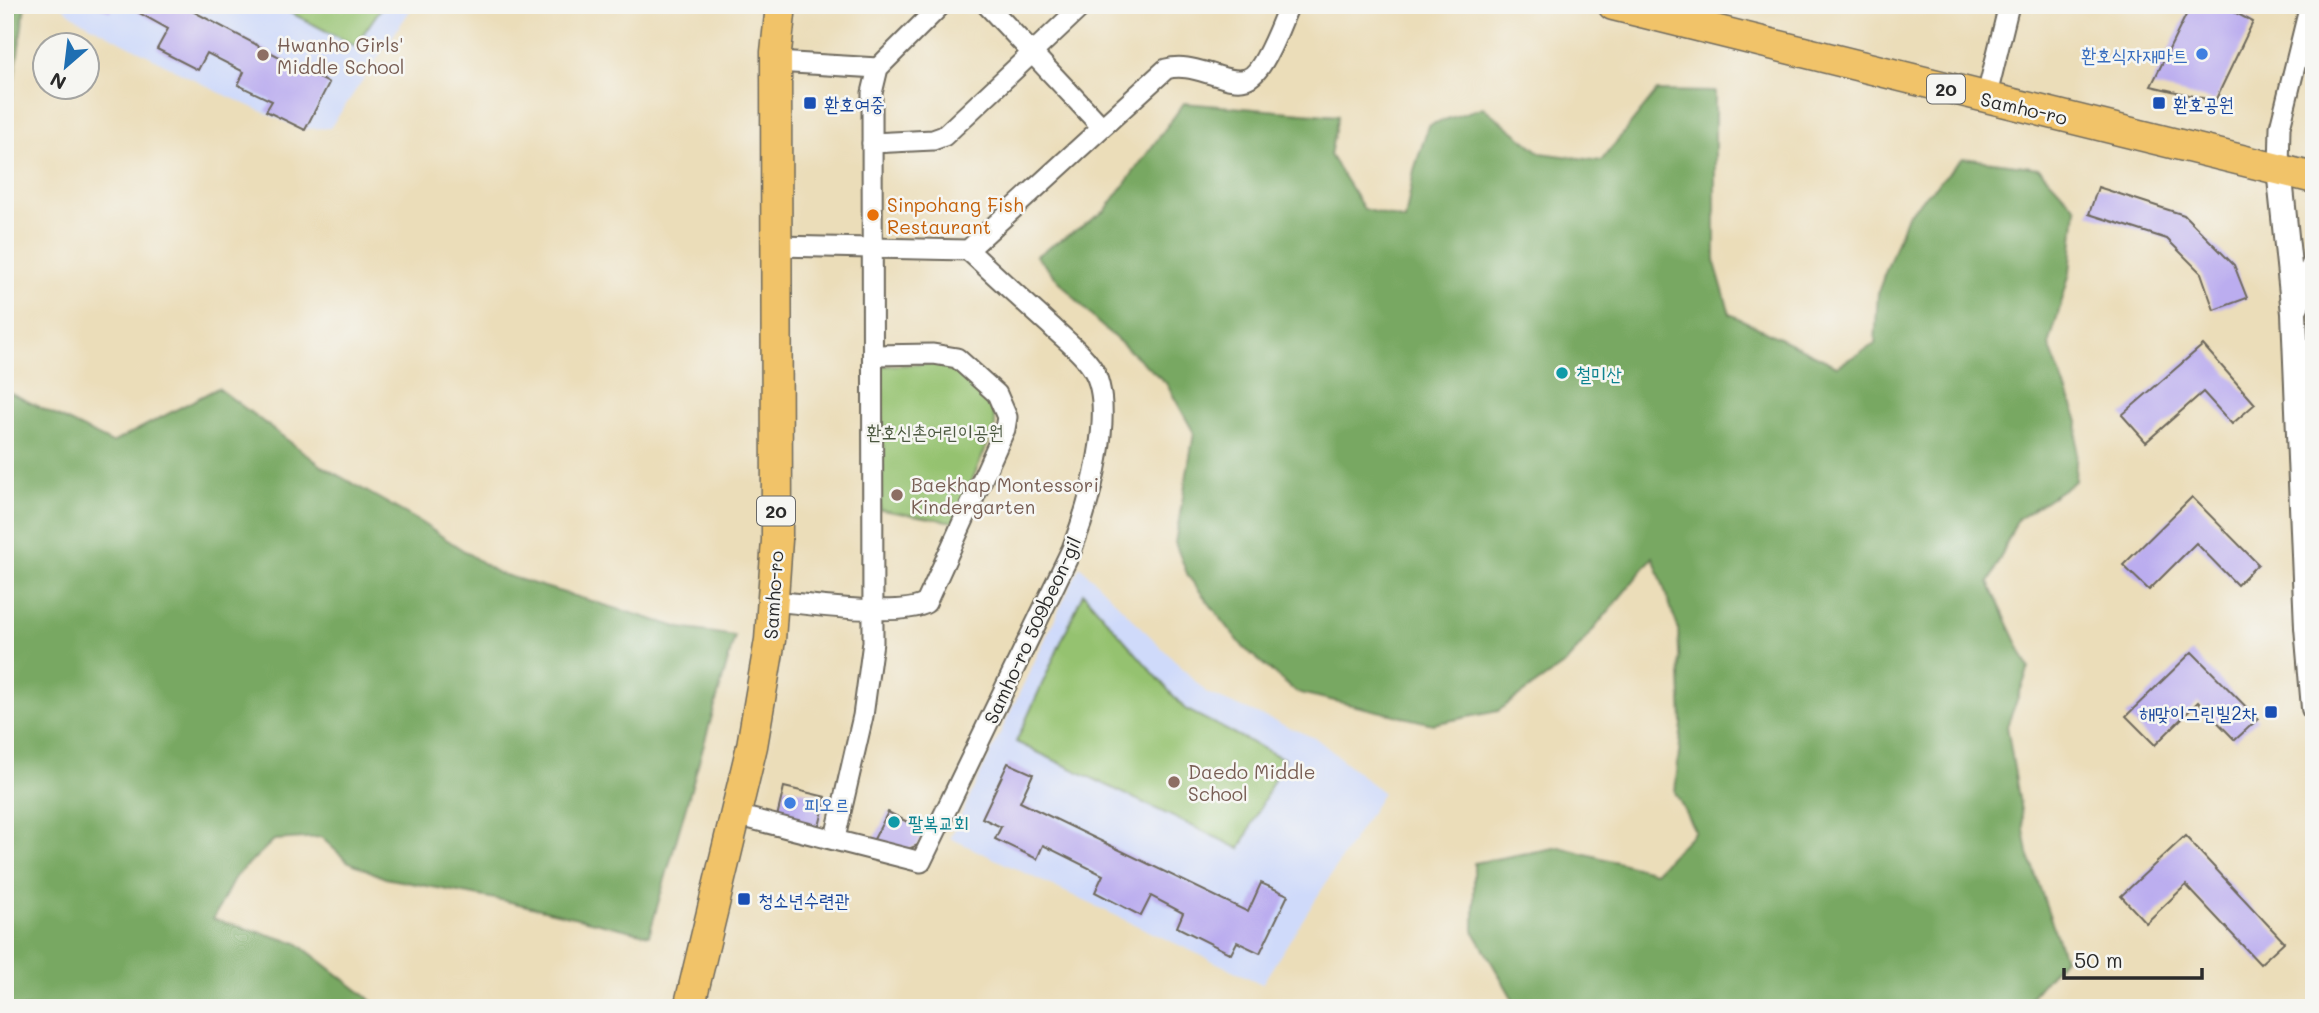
<svg xmlns="http://www.w3.org/2000/svg" width="2319" height="1013" viewBox="0 0 2319 1013" font-family="Mali,'Poor Story',sans-serif">
	<style>
		.built { fill: #cfdafa }
		.green { fill: #95c270; stroke: #60764e; stroke-width: 2 }
		.forest { fill: #78a862; stroke: #526a46; stroke-width: 2 }
		.building { fill: #bbadef }
		.lines { fill: none; stroke-linecap: round; stroke-linejoin: round }
		.minor-casing { stroke: #6e695d; stroke-width: 23 }
		.tertiary-casing { stroke: #6e695d; stroke-width: 28 }
		.primary-casing { stroke: #6e695d; stroke-width: 33 }
		.minor { stroke: #fff; stroke-width: 19 }
		.tertiary { stroke: #fff; stroke-width: 24 }
		.primary { stroke: #f1c369; stroke-width: 30 }
		.shop-dot { fill: #3f7fe0; stroke: #f6f6f2; stroke-width: 2.5 }
		.education-dot { fill: #8d6e63; stroke: #f6f6f2; stroke-width: 2.5 }
		.transit-dot { fill: #1a4fb4; stroke: #f6f6f2; stroke-width: 2.5 }
		.food-dot { fill: #e8710a; stroke: #f6f6f2; stroke-width: 2.5 }
		.culture-dot { fill: #0f9aa8; stroke: #f6f6f2; stroke-width: 2.5 }
		.labels { text-anchor: middle; dominant-baseline: central; stroke-width: 5; stroke-linejoin: round; paint-order: stroke }
		.shield { fill: #f6f6f2; stroke: #686867; stroke-width: 2 }
		.shield-label { font-size: 18px; font-weight: bold; fill: #2b2b2b }
		.education-label { font-size: 19px; fill: #785e54; stroke: #f6f6f2; text-anchor: start }
		.shop-label { font-size: 19px; fill: #366cbe; stroke: #f6f6f2; text-anchor: end }
		.transit-label { font-size: 19px; fill: #164399; stroke: #f6f6f2; text-anchor: start }
		.street-label { font-size: 19px; fill: #2b2b2b; stroke: #f6f6f2 }
		.food-label { font-size: 19px; fill: #c56008; stroke: #f6f6f2; text-anchor: start }
		.culture-label { font-size: 19px; fill: #0d838f; stroke: #f6f6f2; text-anchor: start }
		.park-label { font-size: 19px; fill: #4b5840; stroke: #f6f6f2 }
	</style>
	<rect width="100%" height="100%" fill="#f6f6f2"/>
	<filter id="ink" filterUnits="userSpaceOnUse"><feTurbulence type="fractalNoise" baseFrequency=".0143" numOctaves="2"/><feDisplacementMap in="SourceGraphic" scale="14" xChannelSelector="R" yChannelSelector="G"/><feConvolveMatrix kernelMatrix="1 2 1 2 8 2 1 2 1" color-interpolation-filters="sRGB"/></filter>
	<filter id="wash" filterUnits="userSpaceOnUse"><feTurbulence type="fractalNoise" baseFrequency=".00686" numOctaves="4" result="noise"/><feDisplacementMap in="SourceGraphic" scale="28" xChannelSelector="R" yChannelSelector="G"/><feGaussianBlur stdDeviation="1.57" result="paint"/><feColorMatrix in="noise" values="0 0 0 0 0 0 0 0 0 0 0 0 0 0 0 0 0 1.4 0 .05"/><feComposite in="paint" operator="in"/></filter>
	<g filter="url(#wash)">
		<rect width="100%" height="100%" fill="#ebddb9"/>
		<g class="built">
			<path d="M59,5H414L330,128L301,129L214,90L78,19Z"/>
			<path d="M1080,566L1207,693L1317,739L1383,793L1262,984L950,838Z"/>
		</g>
		<g class="green">
			<path d="M276,5H383L355,46Z"/>
			<path d="M941,363C964,374 997,400 995,427L954,522L880,510L881,366Z"/>
			<path d="M1083,593L1185,709L1284,759L1240,849L1016,742Z"/>
		</g>
		<g class="forest">
			<path d="M5,5H25L5,144Z"/>
			<path d="M1657,91L1715,92V263L1730,314L1837,366L1875,344L1878,292L1907,215L1963,158L2039,168L2076,208L2070,273L2049,345L2078,421L2075,481L2017,520L1989,583L2029,668L2007,726L2028,853L2064,958L2022,1008H1518L1474,932V863L1559,847L1655,872L1695,831L1675,792L1682,723L1678,628L1653,557L1566,663L1498,711L1433,724L1296,692L1244,648L1188,576L1175,543L1194,433L1166,383L1096,321L1036,256L1105,211L1184,103L1338,116L1330,155L1364,209L1405,220L1414,170L1429,125L1483,107L1541,153L1601,161Z"/>
			<path d="M218,388L322,466L417,520L498,573L681,628L735,636L649,935L506,901L385,878L347,861L321,837L274,840L235,877L213,919L297,943L381,1008H5V390L112,443Z"/>
		</g>
		<g id="blocks">
			<g class="building">
				<path d="M96,5H121L119,10L113,7L110,12Z"/>
				<path d="M125,5H181L329,83L305,130L266,111L272,101L238,85L244,72L207,53L198,70L157,49L168,29Z"/>
				<path d="M2191,5H2221L2253,22L2215,101L2151,86Z"/>
				<path d="M2098,187L2184,215L2234,265L2247,298L2214,310L2201,273L2167,239L2089,214Z"/>
				<path d="M2203,345L2255,404L2232,424L2203,392L2146,442L2122,415Z"/>
				<path d="M2192,497L2258,564L2237,585L2196,543L2149,590L2123,565Z"/>
				<path d="M2192,652L2258,719L2235,740L2198,702L2155,745L2126,716Z"/>
				<path d="M1008,763L1033,774L1020,802L1248,912L1261,883L1288,895L1260,953L1237,942L1231,954L1177,927L1183,913L1151,896L1141,916L1095,892L1103,875L1043,845L1037,859L995,839L1001,827L982,818Z"/>
				<path d="M784,787L826,797L819,827L777,817Z"/>
				<path d="M888,812L925,831L918,845L906,850L872,843Z"/>
				<path d="M2185,836L2284,942L2260,964L2186,885L2146,923L2121,896Z"/>
			</g>
		</g>
	</g>
	<g filter="url(#ink)">
		<use href="#blocks" fill-opacity="0" stroke="#6e695d" stroke-width="2"/>
		<g class="lines">
			<defs>
				<g id="minor">
					<path d="M987,5L1101,126"/>
					<path d="M776,62L878,68"/>
					<path d="M1986,99L2009,5"/>
					<path d="M872,143L933,140L944,136L1083,5"/>
					<path d="M2279,169L2280,127L2310,5"/>
					<path d="M776,246L968,250L1166,69C1181,65 1194,69 1208,73C1220,76 1234,83 1246,79C1264,74 1281,23 1289,5"/>
					<path d="M774,601C807,604 901,618 926,603L1005,429L1007,417L997,394L957,358L933,354L873,355"/>
					<path d="M736,815L921,862L1072,549C1088,508 1118,407 1092,368C1082,352 1064,339 1051,326C1023,301 996,276 968,250"/>
					<path d="M835,838L863,716L873,642L872,93L878,68L941,5"/>
				</g>
				<g id="tertiary">
					<path d="M2279,169L2294,313L2307,627L2314,708"/>
					<path d="M2296,306L2314,265"/>
				</g>
				<g id="primary">
					<path d="M1613,5L2314,178"/>
					<path d="M689,1008L752,746L770,640L777,540L776,52L781,5"/>
				</g>
			</defs>
			<use href="#minor" class="minor-casing"/>
			<use href="#tertiary" class="tertiary-casing"/>
			<use href="#primary" class="primary-casing"/>
			<use href="#minor" class="minor"/>
			<use href="#tertiary" class="tertiary"/>
			<use href="#primary" class="primary"/>
		</g>
	</g>
	<g class="shop-dot">
		<circle cx="2202" cy="54" r="7"/>
		<circle cx="790" cy="803" r="7"/>
	</g>
	<g class="education-dot">
		<circle cx="263" cy="55" r="7"/>
		<circle cx="897" cy="495" r="7"/>
		<circle cx="1174" cy="782" r="7"/>
	</g>
	<g class="transit-dot">
		<rect x="803" y="96" width="14" height="14" rx="3.5"/>
		<rect x="2152" y="96" width="14" height="14" rx="3.5"/>
		<rect x="2264" y="705" width="14" height="14" rx="3.5"/>
		<rect x="737" y="892" width="14" height="14" rx="3.5"/>
	</g>
	<circle class="food-dot" cx="873" cy="215" r="7"/>
	<g class="culture-dot">
		<circle cx="1562" cy="373" r="7"/>
		<circle cx="894" cy="822" r="7"/>
	</g>
	<g class="labels">
		<g class="shield">
			<rect x="1927" y="74.5" width="38" height="29" rx="5"/>
			<rect x="757" y="496.5" width="38" height="29" rx="5"/>
		</g>
		<g class="shield-label">
			<text x="1946" y="89">20</text>
			<text x="776" y="511">20</text>
		</g>
		<g class="education-label">
			<text x="277" y="44">Hwanho Girls'<tspan x="277" dy="22">Middle School</tspan></text>
			<text x="911" y="484">Baekhap Montessori<tspan x="911" dy="22">Kindergarten</tspan></text>
			<text x="1188" y="771">Daedo Middle<tspan x="1188" dy="22">School</tspan></text>
		</g>
		<g class="shop-label">
			<text x="2188" y="54">환호식자재마트</text>
			<text x="804" y="803" text-anchor="start">피오르</text>
		</g>
		<g class="transit-label">
			<text x="824" y="103">환호여중</text>
			<text x="2173" y="103">환호공원</text>
			<text x="2257" y="712" text-anchor="end">해맞이그린빌2차</text>
			<text x="758" y="899">청소년수련관</text>
		</g>
		<g class="street-label">
			<text transform="translate(2024 108) rotate(13)">Samho-ro</text>
			<text transform="translate(773 595) rotate(-86)">Samho-ro</text>
			<text transform="translate(1032 630) rotate(-65)">Samho-ro 509beon-gil</text>
		</g>
		<g class="food-label">
			<text x="887" y="204">Sinpohang Fish<tspan x="887" dy="22">Restaurant</tspan></text>
		</g>
		<g class="culture-label">
			<text x="1576" y="373">철미산</text>
			<text x="908" y="822">팔복교회</text>
		</g>
		<g class="park-label">
			<text x="935" y="431">환호신촌어린이공원</text>
		</g>
	</g>
	<rect width="2319" height="1013" fill="none" stroke="#f6f6f2" stroke-width="28"/>
	<g transform="translate(66 66) rotate(208)"><circle r="33" fill="#f6f6f2" stroke="#a5a5a2" stroke-width="2"/>
	<path d="M0-5L12 26L0 18L-12 26Z" fill="#1f6fb2"/>
	<text y="-10" font-size="19" font-weight="bold" text-anchor="middle" fill="#2b2b2b">N</text>
	</g>
	<path d="M2064 968v10h138v-10" fill="none" stroke="#2b2b2b" stroke-width="3.5"/>
	<text x="2074" y="968" font-size="21" fill="#2b2b2b" stroke="#f6f6f2" stroke-width="5" paint-order="stroke">50 m</text>
</svg>
